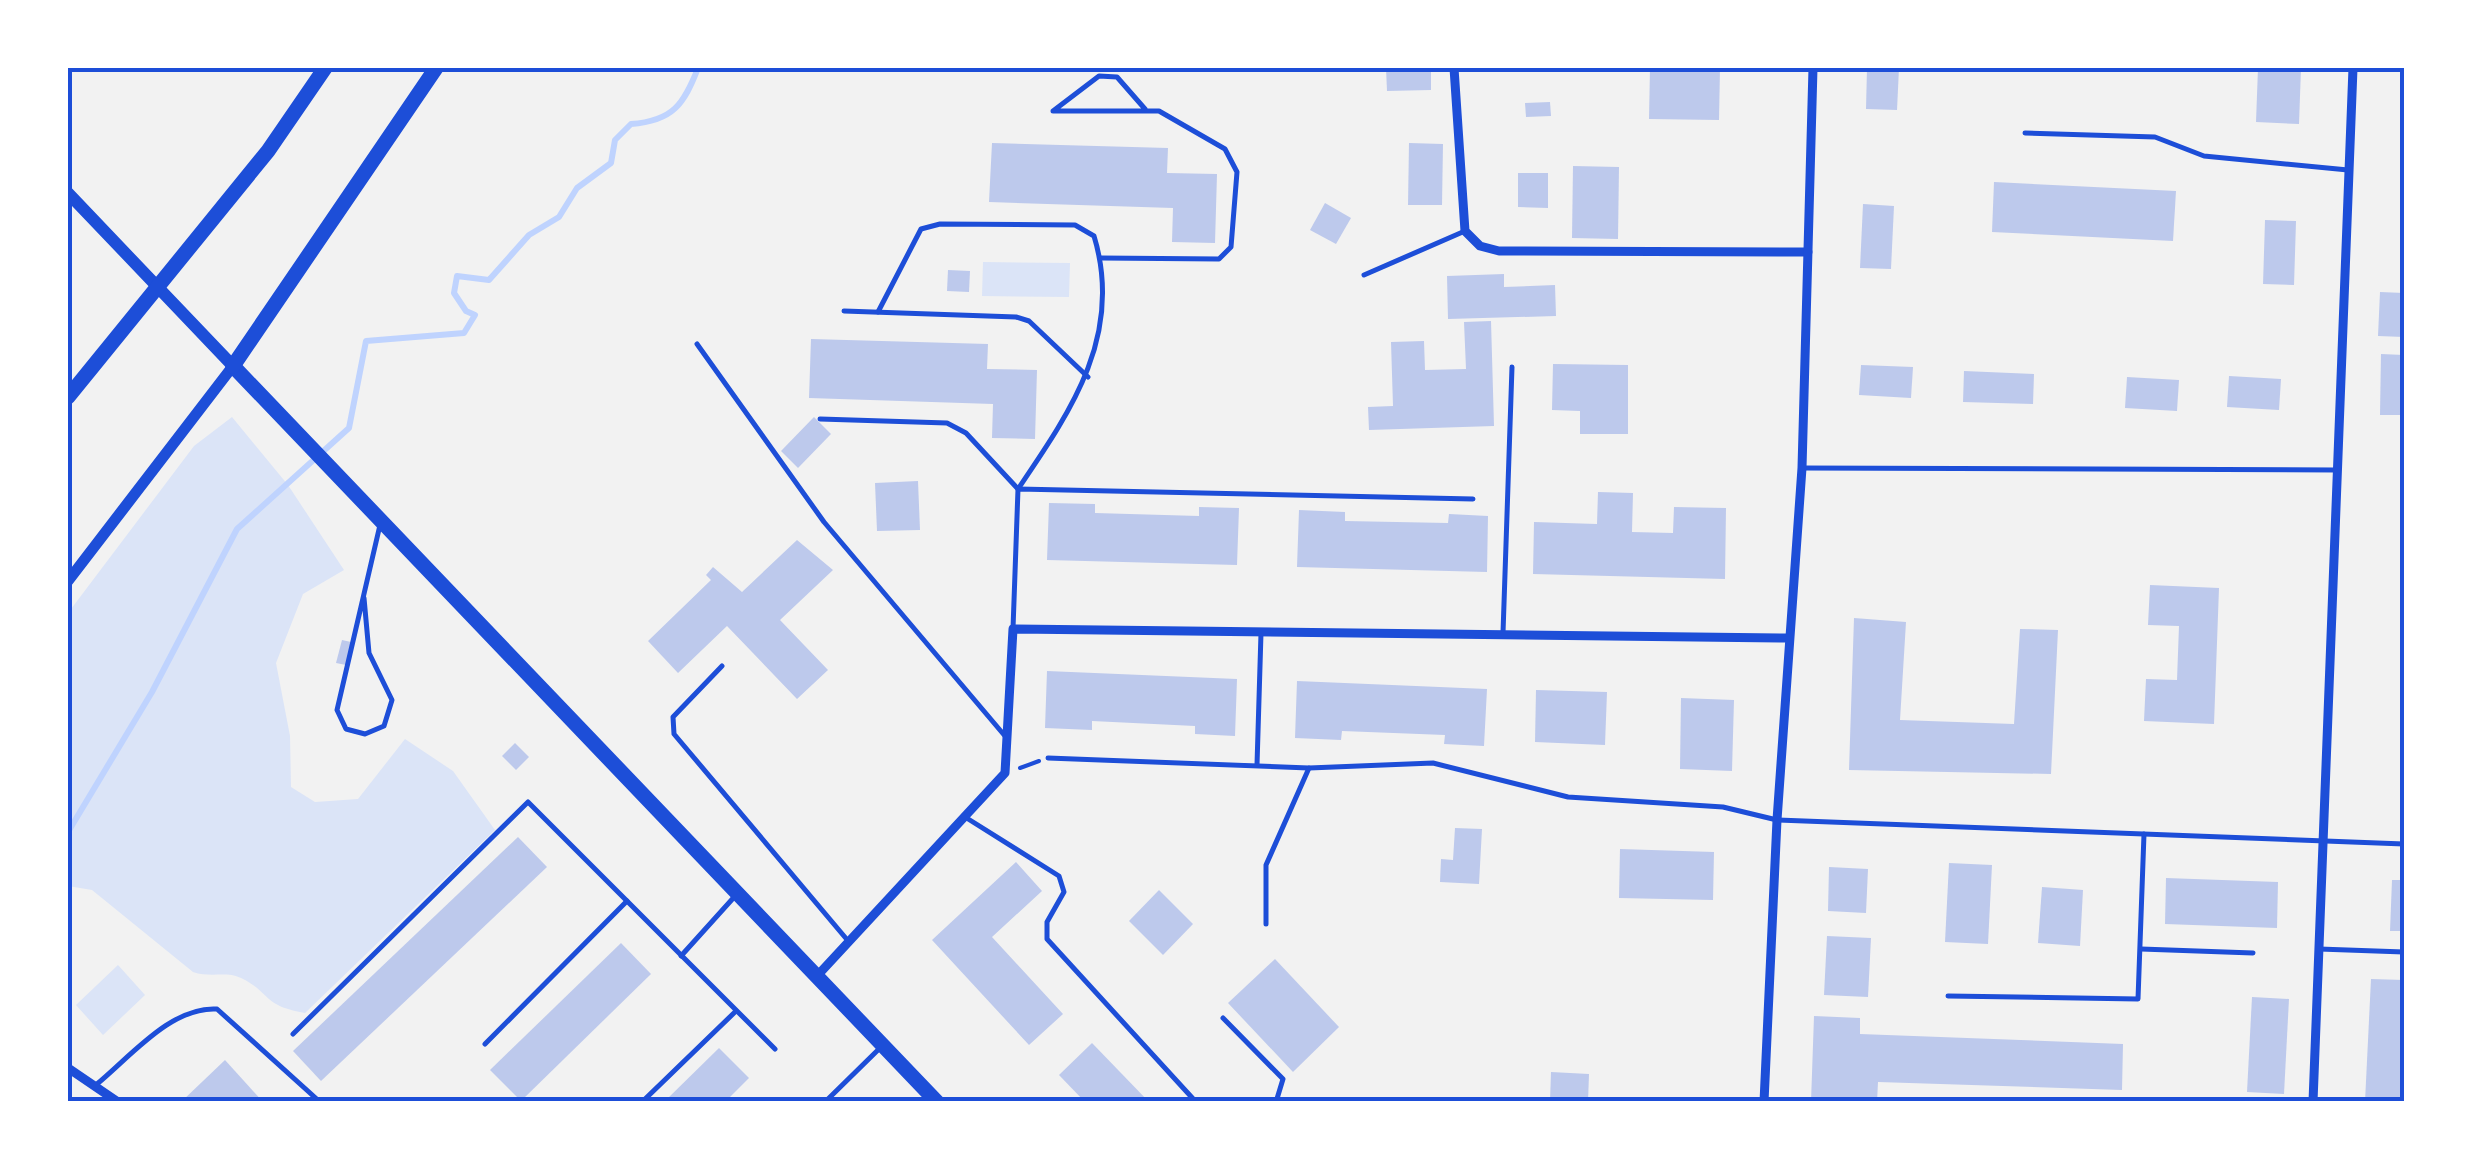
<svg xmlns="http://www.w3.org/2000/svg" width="2472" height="1169" viewBox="0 0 2472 1169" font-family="Ubuntu,sans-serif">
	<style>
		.green { fill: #dbe4f7 }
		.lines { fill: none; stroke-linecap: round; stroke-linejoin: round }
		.stream { stroke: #bfd3fe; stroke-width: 6 }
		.building { fill: #bdc9ec }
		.path { stroke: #1d4ed8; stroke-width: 4 }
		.service { stroke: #1d4ed8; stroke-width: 5 }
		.minor { stroke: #1d4ed8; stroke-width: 9 }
		.tertiary { stroke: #1d4ed8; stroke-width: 11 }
		.secondary { stroke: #1d4ed8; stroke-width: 12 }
		.primary { stroke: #1d4ed8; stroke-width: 15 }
		.trunk { stroke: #1d4ed8; stroke-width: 15 }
		.neatline { fill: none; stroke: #1d4ed8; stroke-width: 4 }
	</style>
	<rect width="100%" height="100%" fill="#f2f2f2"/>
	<g class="green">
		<path d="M983,262L1070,263L1069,297L982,296Z"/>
		<path d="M232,417L288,485L344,570L303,594L276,663L290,736L291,787L315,802L358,799L405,739L453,771L495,830L305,1013C261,1005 272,993 241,978C227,971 210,978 193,972L92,890L68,886V613L194,446Z"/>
		<path d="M118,965L145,995L103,1035L76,1005Z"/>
	</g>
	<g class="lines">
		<path class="stream" d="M68,832L152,692L237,529L349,428L366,341L464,333L475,315L466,311L454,293L457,276L489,280L529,235L559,217L577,188L611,163L615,140L631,124C673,121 684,104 698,68"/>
	</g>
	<g class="building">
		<path d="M1386,68H1431V90L1387,91Z"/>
		<path d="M1650,68H1720L1719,120L1649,119Z"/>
		<path d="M1867,68H1899L1897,110L1866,109Z"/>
		<path d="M2258,68H2301L2299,124L2256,122Z"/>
		<path d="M1550,102L1551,116L1526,117L1525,103Z"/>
		<path d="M992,143L1168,148L1167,173L1217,174L1215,243L1172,242L1173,208L989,202Z"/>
		<path d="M1409,143L1443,144L1442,205H1408Z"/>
		<path d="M1573,166L1619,167L1618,239L1572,238Z"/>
		<path d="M1518,173H1548V208L1518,207Z"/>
		<path d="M1994,182L2176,191L2173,241L1992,232Z"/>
		<path d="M1325,203L1351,218L1336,244L1310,230Z"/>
		<path d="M1863,204L1894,206L1891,269L1860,268Z"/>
		<path d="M2265,220L2296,221L2294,285L2263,284Z"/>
		<path d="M948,270L970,271L969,292L947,291Z"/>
		<path d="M1504,274V287L1555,285L1556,316L1448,319L1447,276Z"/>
		<path d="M2380,292L2404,293V337L2378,336Z"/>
		<path d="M1491,321L1494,426L1369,430L1368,407L1393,406L1391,342L1424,341L1425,370L1466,369L1464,322Z"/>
		<path d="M811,339L988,344L987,369L1037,370L1035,439L992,438L993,404L809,398Z"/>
		<path d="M2381,354L2404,355V415H2380Z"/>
		<path d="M1553,364L1628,365V434H1580V411L1552,410Z"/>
		<path d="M1861,365L1913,367L1911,398L1859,395Z"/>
		<path d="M1964,371L2034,374L2033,404L1963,402Z"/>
		<path d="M2229,376L2281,379L2279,410L2227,407Z"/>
		<path d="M2127,377L2179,380L2177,411L2125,408Z"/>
		<path d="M814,417L831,434L798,468L781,451Z"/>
		<path d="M918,481L920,530L877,531L875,483Z"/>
		<path d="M1598,492L1633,493L1632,532L1673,533L1674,507L1726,508L1725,579L1533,574L1534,522L1597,524Z"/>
		<path d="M1049,503L1095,504V513L1199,516V507L1239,508L1237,565L1047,560Z"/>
		<path d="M1299,510L1345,512V521L1448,523L1449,514L1488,516L1487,572L1297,567Z"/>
		<path d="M797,540L833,570L780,620L828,670L797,699L727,626L678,673L648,641L711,580L706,575L713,567L742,592Z"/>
		<path d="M2150,585L2219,588L2214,724L2144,721L2146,679L2177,680L2179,626L2148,625Z"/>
		<path d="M1854,618L1906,622L1900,720L2014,724L2020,629L2058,630L2051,774L1849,770Z"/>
		<path d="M342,640L351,642L346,665L336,663Z"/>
		<path d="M1047,671L1237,679L1235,736L1195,734V726L1092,721V730L1045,728Z"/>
		<path d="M1297,681L1487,689L1484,746L1444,744L1445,735L1342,731L1341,740L1295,738Z"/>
		<path d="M1536,690L1607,692L1605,745L1535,742Z"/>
		<path d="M1681,698L1734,700L1732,771L1680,769Z"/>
		<path d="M515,743L529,757L516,770L502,756Z"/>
		<path d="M1455,828L1482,829L1479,884L1440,882L1441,859L1453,860Z"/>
		<path d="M518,837L547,867L321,1081L293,1051Z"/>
		<path d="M1620,849L1714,852L1713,900L1619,898Z"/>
		<path d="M1016,862L1042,891L992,937L1063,1014L1029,1045L932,940Z"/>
		<path d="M1949,863L1992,865L1988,944L1945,942Z"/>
		<path d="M1829,867L1868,869L1866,913L1828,911Z"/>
		<path d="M2166,878L2278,882L2277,928L2165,924Z"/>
		<path d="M2392,880H2404V931H2390Z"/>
		<path d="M2042,887L2083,890L2080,946L2038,943Z"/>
		<path d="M1159,890L1193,924L1163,955L1129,921Z"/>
		<path d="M1827,936L1871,938L1868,997L1824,995Z"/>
		<path d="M621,943L651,974L521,1101L490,1070Z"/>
		<path d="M1275,959L1339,1027L1293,1072L1228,1003Z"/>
		<path d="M2371,979L2404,980V1102H2365Z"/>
		<path d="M2252,997L2289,999L2284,1094L2247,1092Z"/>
		<path d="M1814,1016L1860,1018V1034L2123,1044L2122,1090L1878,1082L1877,1102H1811Z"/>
		<path d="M1092,1043L1149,1102H1085L1059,1075Z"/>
		<path d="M719,1048L749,1078L725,1102H664Z"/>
		<path d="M225,1060L263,1102H181Z"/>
		<path d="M1551,1072L1589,1074L1588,1102H1550Z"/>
	</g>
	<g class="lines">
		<path class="path" d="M1020,768L1039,761"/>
		<g class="service">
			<path d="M2025,133L2155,137L2204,156L2348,170"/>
			<path d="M1101,258L1219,259L1231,247L1237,172L1225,149L1159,111H1053L1099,76L1117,77L1145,109"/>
			<path d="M1364,275L1465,231"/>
			<path d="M844,311L1016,317L1029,321L1088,377"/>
			<path d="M697,344L824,522L1005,736"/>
			<path d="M820,419L947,423L966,433L1018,489C1071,411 1124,335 1094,236L1075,225L940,224L921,229L878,312"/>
			<path d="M1802,468L2336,470"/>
			<path d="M364,598L369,653L392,700L384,726L365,734L346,729L337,710L380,525"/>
			<path d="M1013,629L1018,489L1473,499"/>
			<path d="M1503,633L1512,367"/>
			<path d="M722,666L673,717L674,734L849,942"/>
			<path d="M1048,758L1309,768L1433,763L1568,797L1723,807L1777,820L2404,844"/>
			<path d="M1257,765L1261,633"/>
			<path d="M965,817L1059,876L1064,892L1047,922V939L1196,1102"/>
			<path d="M1266,924V865L1309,768"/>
			<path d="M2141,949L2253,953"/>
			<path d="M2319,949L2404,952"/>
			<path d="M681,956L736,895"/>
			<path d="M1948,996L2138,999L2144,834"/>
			<path d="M1223,1018L1283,1079L1276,1102"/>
			<path d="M293,1034L528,802L775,1049"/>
			<path d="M485,1044L627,901"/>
			<path d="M97,1084C131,1056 172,1006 217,1009L320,1102"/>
			<path d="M642,1102L736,1011"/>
			<path d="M825,1102L881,1047"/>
		</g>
		<g class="minor">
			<path d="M1454,68L1465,231L1480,246L1499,251L1808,252"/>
			<path d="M817,976L1005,773L1013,629L1788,638"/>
			<path d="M68,1068L118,1102"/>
			<path d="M1764,1102L1777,820L1802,468L1813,68"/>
			<path d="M2313,1102L2353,68"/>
		</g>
		<path class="tertiary" d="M68,581L233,366"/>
		<path class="secondary" d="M68,193L233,366"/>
		<path class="primary" d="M233,366L937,1102"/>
		<g class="trunk">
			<path d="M233,366L436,68"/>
			<path d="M68,397L268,151L325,68"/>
		</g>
	</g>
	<rect width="2472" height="1169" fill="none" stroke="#ffffff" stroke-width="140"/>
	<rect x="70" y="70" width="2332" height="1029" class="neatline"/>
</svg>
